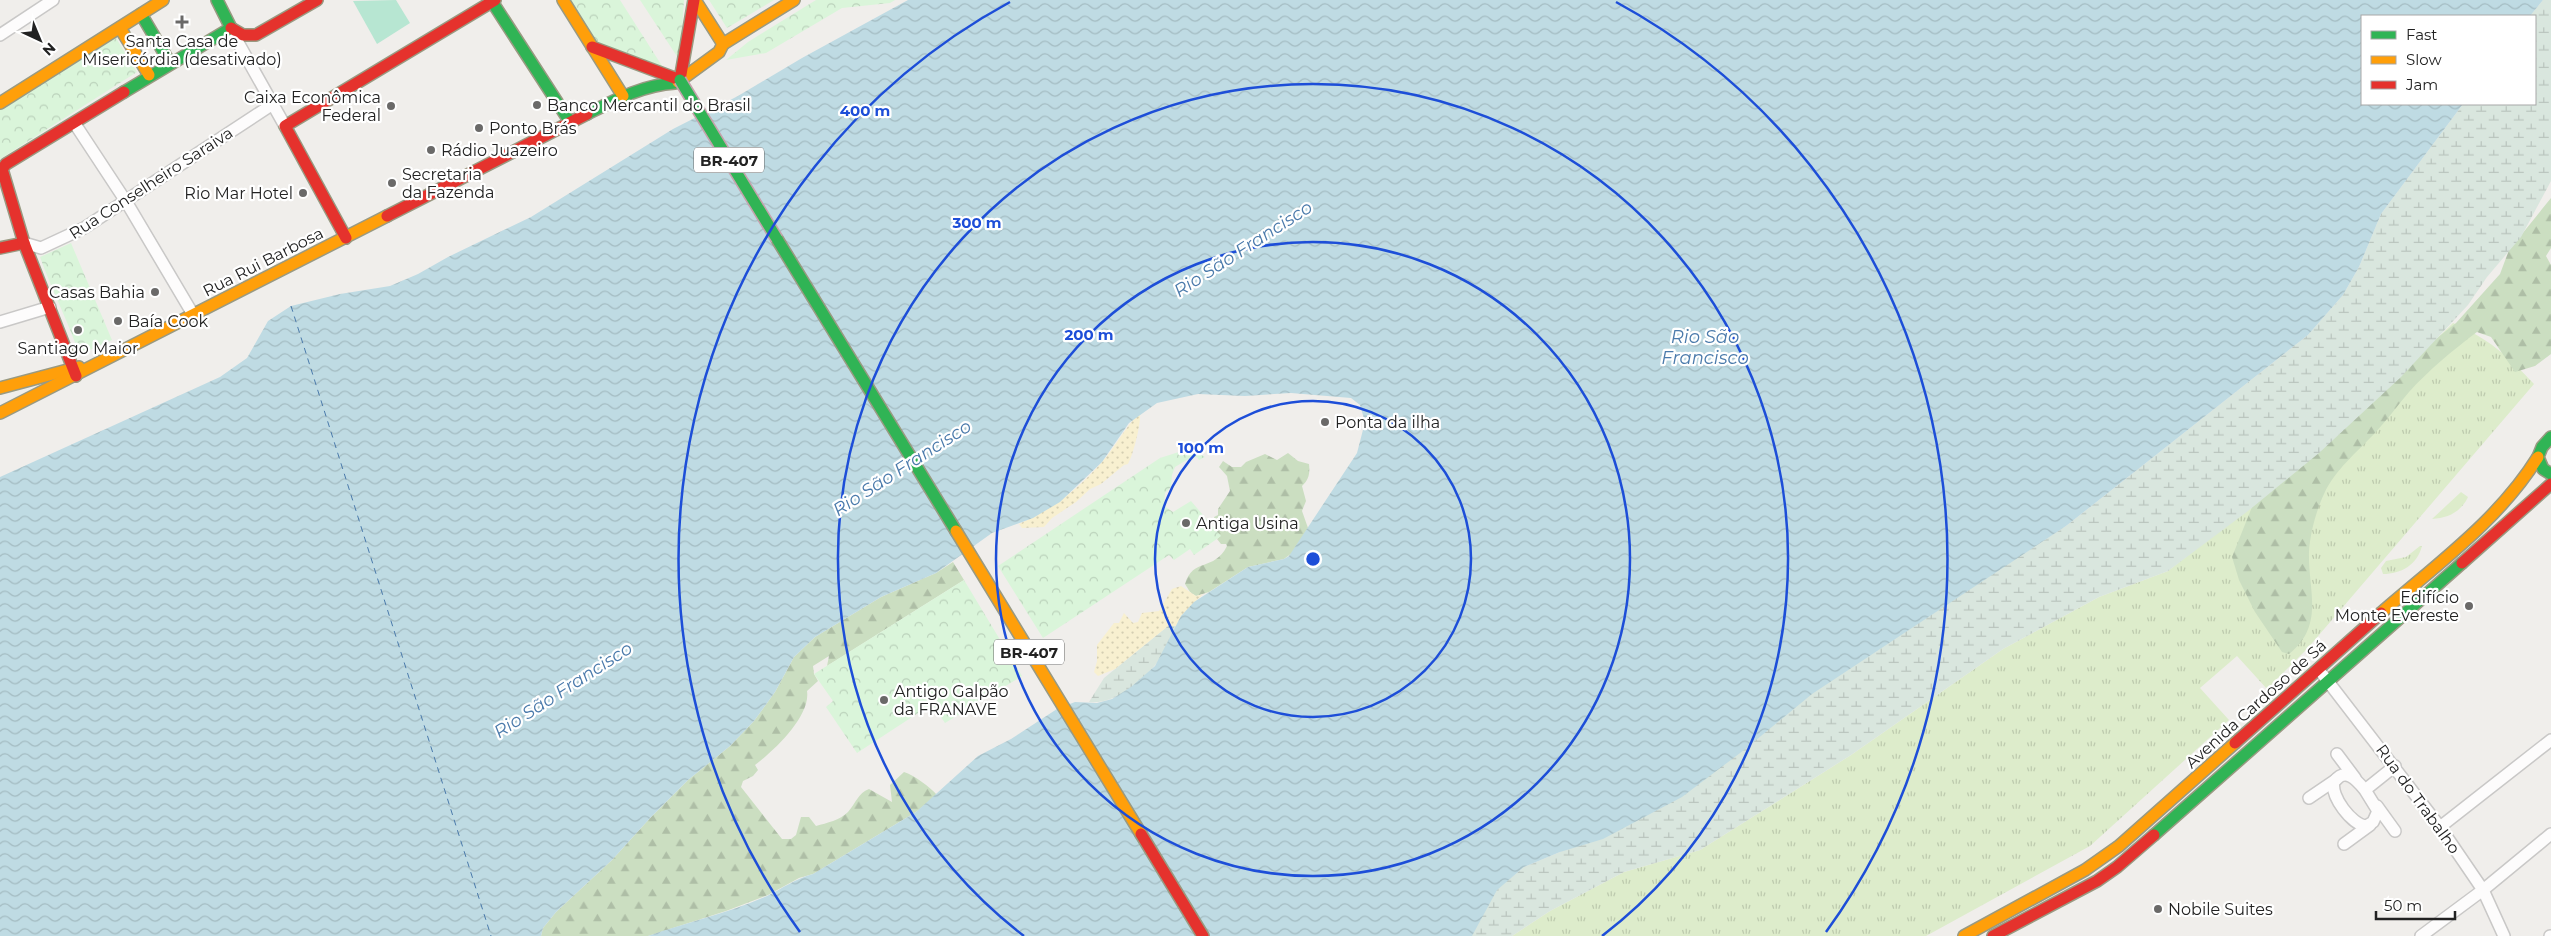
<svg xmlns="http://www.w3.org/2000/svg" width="2551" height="936" viewBox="0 0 2551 936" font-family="Montserrat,sans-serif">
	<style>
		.grass { fill: url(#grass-tufts) }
		.forest { fill: url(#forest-firs) }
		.wetland { fill: url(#wetland-marsh) }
		.sand { fill: url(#sand-dots) }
		.park { fill: url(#park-crowns) }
		.pitch { fill: #b7e6d2 }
		.water { fill: url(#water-waves) }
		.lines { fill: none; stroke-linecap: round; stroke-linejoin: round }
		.ferry { stroke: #4a7aab; stroke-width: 1; stroke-dasharray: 6 5; stroke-linecap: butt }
		.street-casing { stroke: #c9c8c7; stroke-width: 14 }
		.fast-casing { stroke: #999a82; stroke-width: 14 }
		.slow-casing { stroke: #999a82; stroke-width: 14 }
		.jam-casing { stroke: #999a82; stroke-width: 14 }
		.street { stroke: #fdfcfc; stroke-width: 11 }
		.fast { stroke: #30b455; stroke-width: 11 }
		.slow { stroke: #ff9f0a; stroke-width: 11 }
		.jam { stroke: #e5322d; stroke-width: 11 }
		.fast-bridge-casing { stroke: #c5a2ac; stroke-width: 14; stroke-linecap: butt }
		.fast-bridge { stroke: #30b455; stroke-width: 11 }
		.ring { fill: none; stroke: #1d4ed8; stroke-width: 2.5 }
		.poi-dot { fill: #6a6968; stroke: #fff; stroke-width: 2 }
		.labels { text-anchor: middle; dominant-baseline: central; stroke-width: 4.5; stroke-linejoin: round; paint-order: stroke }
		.shield { fill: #fff; stroke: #646464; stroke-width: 1 }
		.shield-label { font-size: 15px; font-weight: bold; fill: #222 }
		.poi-label { font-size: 16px; fill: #222; stroke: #fff; text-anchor: start }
		.street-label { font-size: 16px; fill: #222; stroke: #fff }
		.water-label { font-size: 18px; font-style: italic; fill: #4a7aab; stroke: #fff }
		.centre { fill: #1d4ed8; stroke: #fff; stroke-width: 2.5 }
		.ring-label { font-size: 15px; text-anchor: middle; font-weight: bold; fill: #1d4ed8; stroke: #fff; stroke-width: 4.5; stroke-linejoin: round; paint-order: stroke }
	</style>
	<defs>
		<pattern id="grass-tufts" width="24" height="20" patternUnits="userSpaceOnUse" patternTransform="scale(1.25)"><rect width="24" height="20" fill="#ddeccb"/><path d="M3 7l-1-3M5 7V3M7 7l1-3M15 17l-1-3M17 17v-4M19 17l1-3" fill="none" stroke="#bdcaae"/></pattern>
		<pattern id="forest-firs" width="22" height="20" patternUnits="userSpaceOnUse" patternTransform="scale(1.25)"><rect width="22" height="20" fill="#cbdec1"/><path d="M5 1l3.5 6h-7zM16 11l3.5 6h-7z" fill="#aebea6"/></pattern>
		<pattern id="wetland-marsh" width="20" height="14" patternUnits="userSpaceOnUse" patternTransform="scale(1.25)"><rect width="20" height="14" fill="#d9e6de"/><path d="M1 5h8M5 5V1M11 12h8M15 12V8" fill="none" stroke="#bac5be"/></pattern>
		<pattern id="sand-dots" width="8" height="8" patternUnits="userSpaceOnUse" patternTransform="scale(1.25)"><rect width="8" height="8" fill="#f8f0d0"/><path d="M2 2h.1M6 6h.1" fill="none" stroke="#d4ceb2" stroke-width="1.8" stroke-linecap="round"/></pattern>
		<pattern id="park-crowns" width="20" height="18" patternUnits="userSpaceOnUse" patternTransform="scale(1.25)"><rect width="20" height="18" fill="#daf5da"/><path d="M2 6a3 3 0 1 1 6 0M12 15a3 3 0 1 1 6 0" fill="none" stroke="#bbd2bb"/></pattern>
		<pattern id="water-waves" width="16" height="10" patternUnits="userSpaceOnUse" patternTransform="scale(1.25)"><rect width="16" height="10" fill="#bfdbe3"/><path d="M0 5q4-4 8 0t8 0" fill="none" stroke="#a4bcc2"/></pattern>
	</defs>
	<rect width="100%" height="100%" fill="#f0eeeb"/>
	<g class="grass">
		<path d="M2453,323C2489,339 2507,355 2534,384L2307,649L2267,689L2237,656L2200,688L2229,720L2090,846L1926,936H1512L1550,911L1624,872L1700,850L1851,755L2003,649L2099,597L2168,571L2319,453Z"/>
		<path d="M2461,492L2468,497C2461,512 2448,518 2432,519Z"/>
		<path d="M2420,546H2422C2417,565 2401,574 2383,574L2381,568L2386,561L2406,557Z"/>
	</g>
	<g class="forest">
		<path d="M2551,198V248L2546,256L2551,265V354L2535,366L2515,372L2491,337L2477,332C2453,350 2429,370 2409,392C2397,406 2387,420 2375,433C2357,452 2335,470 2324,494C2316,511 2310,534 2309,552C2308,591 2325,625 2289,654L2282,652L2255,612L2239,580L2232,557L2252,507L2417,354L2456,323L2500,274L2509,250Z"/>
		<path d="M1288,453L1298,461L1309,464C1310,473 1309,480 1302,486L1306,501L1302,511L1308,528L1292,553L1284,559L1248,567L1209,592L1196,596L1190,592L1185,584C1193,557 1214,572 1227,546L1226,544H1221L1217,539L1220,536L1215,530L1214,517L1218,515V509L1230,491L1227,476L1219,467L1223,461L1232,467H1241L1246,462L1265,454L1277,460Z"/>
		<path d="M953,562L964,580L827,666L829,656L813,666L814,674L818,681L807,691C811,716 774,751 755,765L758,770L753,776L743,781L741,787L782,839H791L796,835L801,817H809L816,826C827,823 840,820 848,812C856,803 858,793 869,789L892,802L890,785L904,772C914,775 930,787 937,795L916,812L813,874L799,878L768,895L726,911L648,936H541L543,928L556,912L612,860L651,817L688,780L730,746L754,721L775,692L794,657L815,637L881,597L936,573Z"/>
	</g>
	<g class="wetland">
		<path d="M2543,0H2551V181L2521,237L2487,277L2468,305L2401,377L2319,453L2248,511L2168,571L2099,597L2003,649L1851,755L1700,850L1624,872L1550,911L1512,936H1376L1512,877L1524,867L1560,852L2066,526L2308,335L2343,295L2359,267L2381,214L2463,104H2535V16H2530Z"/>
		<path d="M1168,626H1176C1172,634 1169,643 1165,651C1151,675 1118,705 1089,702L1104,678Z"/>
	</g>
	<g class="sand">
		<path d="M1140,413C1141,425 1133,455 1128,464L1124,465L1101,484L1090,489L1076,502L1052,518L1044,527L1022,528L1019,524C1052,509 1079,489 1102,462C1116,446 1125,427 1140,413Z"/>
		<path d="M1181,586L1196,596L1203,594L1181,616L1176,626H1168L1115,669L1098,676L1094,672L1097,661V645L1114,623H1119L1124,613L1133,623L1138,622L1142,613L1159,611L1172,589Z"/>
	</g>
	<g class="park">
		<path d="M568,0H620L664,69L597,45Z"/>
		<path d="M640,0H684L680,61Z"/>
		<path d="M709,0H774L727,28Z"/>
		<path d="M816,0H895L890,3L842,8L766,53L726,60L748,42Z"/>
		<path d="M116,38L137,72L0,159V109Z"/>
		<path d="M71,243L112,340L75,357L72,351L76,345C65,315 51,288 40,257Z"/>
		<path d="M1185,450L1195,451L1205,457L1199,460L1197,457L1190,458L1175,467L1172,475L1171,487L1165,493L1164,506L1173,512L1191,501L1221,536L1194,555L1190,549L1174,560L1169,555L1043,638L998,566L1160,458Z"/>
		<path d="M964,580L1022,676L945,723L932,704L857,753L826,707L833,701L814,674Z"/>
	</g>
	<path class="pitch" d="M396,0L410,23L377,44L353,1Z"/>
	<path class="water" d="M908,0H2543L2530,16H2362V104H2463L2381,214L2359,267L2343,295L2308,335L2066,526L1812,694L1744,750L1682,797L1603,839L1560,852L1524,867L1497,890L1472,936H648C688,922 729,913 767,896C783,888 795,879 813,874L916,812L978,756L1011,739L1057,709L1075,702L1097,703L1112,699L1131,687L1155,666L1181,616L1194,602L1248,567L1284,559L1289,556L1357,453L1365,422L1360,405L1351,398L1291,393L1245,396L1198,394L1157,403L1129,423L1102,462L1060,502L1033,518L992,533L936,573L881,597L815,637L794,657L775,692L754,721L730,746L688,780L651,817L612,860L556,912L543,928L541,936H0V477L220,377L247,358L268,321L291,306L340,294L390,286L418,274L448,257L531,217L673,129L738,96L802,58Z"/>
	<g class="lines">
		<path class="ferry" d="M291,306L491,936"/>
		<defs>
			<g id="street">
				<path d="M231,30L285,126"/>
				<path d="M0,35L53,0"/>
				<path d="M75,124L127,203L191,311"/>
				<path d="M24,243L41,248L84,228L273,104"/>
				<path d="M0,322L50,307"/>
				<path d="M2323,675L2440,827L2483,890L2504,936"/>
				<path d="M2337,754L2355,778"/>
				<path d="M2365,790L2378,811L2373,822L2366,826C2352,825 2330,796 2334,782C2345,767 2356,779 2365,790L2395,766"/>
				<path d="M2309,798L2337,779"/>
				<path d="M2377,806L2395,831"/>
				<path d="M2440,827L2551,740"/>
				<path d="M2344,844L2370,825"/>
				<path d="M2421,936L2483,890L2551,834"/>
				<path d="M2550,936H2551"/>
			</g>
			<g id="fast">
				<path d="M217,0L231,28"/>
				<path d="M491,0L570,122"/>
				<path d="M141,14L170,63"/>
				<path d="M124,92L231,28"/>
				<path d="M587,114C615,100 643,85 675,83"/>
				<path d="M777,239L956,531"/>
				<path d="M2551,437L2542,447L2538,457L2543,469L2551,474"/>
				<path d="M2154,835L2462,563"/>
			</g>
			<g id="slow">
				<path d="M563,0L623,96"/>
				<path d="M120,28L149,75"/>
				<path d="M723,44L794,0"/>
				<path d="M678,82L719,52L723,44L695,0"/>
				<path d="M0,103L163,0"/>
				<path d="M0,388L79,367"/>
				<path d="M0,413L387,216"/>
				<path d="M956,531L1141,834"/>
				<path d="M2381,613C2436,565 2499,520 2538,457"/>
				<path d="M1964,936L2085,870L2119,846L2235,743"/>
			</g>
			<g id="jam">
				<path d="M231,28L243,35H256L317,0"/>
				<path d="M592,47L680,80L694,0"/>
				<path d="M387,216L587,114"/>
				<path d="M346,238L285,126L495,0"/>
				<path d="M0,248L24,243"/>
				<path d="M76,376L24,243L2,169L6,164L124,92"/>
				<path d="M2462,563L2551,484"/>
				<path d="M2235,743L2381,613"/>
				<path d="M1141,834L1203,936"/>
				<path d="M1993,936L2097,881L2117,867L2154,835"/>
			</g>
		</defs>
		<use href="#street" class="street-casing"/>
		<use href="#fast" class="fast-casing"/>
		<use href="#slow" class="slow-casing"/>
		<use href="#jam" class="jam-casing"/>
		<use href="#street" class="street"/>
		<use href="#fast" class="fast"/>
		<use href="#slow" class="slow"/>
		<use href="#jam" class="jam"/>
		<defs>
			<path id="fast-bridge" d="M680,80L777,239"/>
		</defs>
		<use href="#fast-bridge" class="fast-bridge-casing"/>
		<use href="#fast-bridge" class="fast-bridge"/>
	</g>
	<g class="ring">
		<circle cx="1313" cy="559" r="158"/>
		<circle cx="1313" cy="559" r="317"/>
		<path d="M1024 936A475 475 0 1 1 1602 936"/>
		<path d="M800 932A634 634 0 0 1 1010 2M1616 2A634 634 0 0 1 1826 932"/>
	</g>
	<g class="poi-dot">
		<path d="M179.5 14.5h5v5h5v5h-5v5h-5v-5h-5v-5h5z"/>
		<circle cx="537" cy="105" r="5"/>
		<circle cx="391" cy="106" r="5"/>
		<circle cx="479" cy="128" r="5"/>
		<circle cx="431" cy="150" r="5"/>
		<circle cx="392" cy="183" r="5"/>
		<circle cx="303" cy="193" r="5"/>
		<circle cx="155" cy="292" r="5"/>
		<circle cx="118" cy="321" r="5"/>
		<circle cx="78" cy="330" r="5"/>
		<circle cx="1325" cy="422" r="5"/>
		<circle cx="1186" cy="523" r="5"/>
		<circle cx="2469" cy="606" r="5"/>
		<circle cx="884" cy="700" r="5"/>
		<circle cx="2158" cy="909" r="5"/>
	</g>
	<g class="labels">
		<g class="shield">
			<rect x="694" y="147.5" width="70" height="25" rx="4"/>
			<rect x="994" y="639.5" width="70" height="25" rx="4"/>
		</g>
		<g class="shield-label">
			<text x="729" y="160">BR-407</text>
			<text x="1029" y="652">BR-407</text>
		</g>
		<g class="poi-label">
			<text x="182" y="41" text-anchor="middle">Santa Casa de<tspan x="182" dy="18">Misericórdia (desativado)</tspan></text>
			<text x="381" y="97" text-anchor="end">Caixa Econômica<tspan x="381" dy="18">Federal</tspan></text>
			<text x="547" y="105">Banco Mercantil do Brasil</text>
			<text x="489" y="128">Ponto Brás</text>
			<text x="441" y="150">Rádio Juazeiro</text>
			<text x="402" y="174">Secretaria<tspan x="402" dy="18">da Fazenda</tspan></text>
			<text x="293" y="193" text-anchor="end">Rio Mar Hotel</text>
			<text x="145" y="292" text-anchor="end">Casas Bahia</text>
			<text x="128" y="321">Baía Cook</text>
			<text x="78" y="348" text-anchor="middle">Santiago Maior</text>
			<text x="1335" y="422">Ponta da ilha</text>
			<text x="1196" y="523">Antiga Usina</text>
			<text x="2459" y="597" text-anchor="end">Edifício<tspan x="2459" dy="18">Monte Evereste</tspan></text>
			<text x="894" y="691">Antigo Galpão<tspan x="894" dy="18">da FRANAVE</tspan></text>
			<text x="2168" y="909">Nobile Suites</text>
		</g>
		<g class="street-label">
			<text transform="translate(151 183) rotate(-33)">Rua Conselheiro Saraiva</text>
			<text transform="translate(263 262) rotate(-27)">Rua Rui Barbosa</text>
			<text transform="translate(2256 704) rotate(-42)">Avenida Cardoso de Sá</text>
			<text transform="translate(2418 799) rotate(54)">Rua do Trabalho</text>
		</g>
		<g class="water-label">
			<text transform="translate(1243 249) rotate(-33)">Rio São Francisco</text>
			<text x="1705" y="337">Rio São<tspan x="1705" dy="21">Francisco</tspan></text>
			<text transform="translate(902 468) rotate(-33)">Rio São Francisco</text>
			<text transform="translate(563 690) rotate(-33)">Rio São Francisco</text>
		</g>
	</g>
	<circle cx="1313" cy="559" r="8" class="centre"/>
	<g class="ring-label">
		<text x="865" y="116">400 m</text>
		<text x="977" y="228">300 m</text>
		<text x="1089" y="340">200 m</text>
		<text x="1201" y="453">100 m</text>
	</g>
	<rect x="2361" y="15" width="175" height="90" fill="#ffffff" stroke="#a7a7a7"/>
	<rect x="2371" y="31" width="25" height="8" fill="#30b455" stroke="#a7a7a7"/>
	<text x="2406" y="40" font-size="15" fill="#222222">Fast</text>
	<rect x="2371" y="56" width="25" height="8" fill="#ff9f0a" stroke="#a7a7a7"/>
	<text x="2406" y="65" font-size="15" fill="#222222">Slow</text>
	<rect x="2371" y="81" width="25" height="8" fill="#e5322d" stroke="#a7a7a7"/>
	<text x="2406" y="90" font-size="15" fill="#222222">Jam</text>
	<g transform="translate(40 40) rotate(136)" stroke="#ffffff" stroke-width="4" paint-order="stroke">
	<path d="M0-4L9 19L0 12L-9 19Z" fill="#222222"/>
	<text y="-8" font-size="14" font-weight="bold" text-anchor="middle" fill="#222222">N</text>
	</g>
	<path d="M2376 911v8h79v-8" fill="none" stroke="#222222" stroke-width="2.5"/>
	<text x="2384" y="911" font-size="15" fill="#222222" stroke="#ffffff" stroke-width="4" paint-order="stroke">50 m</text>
</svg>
